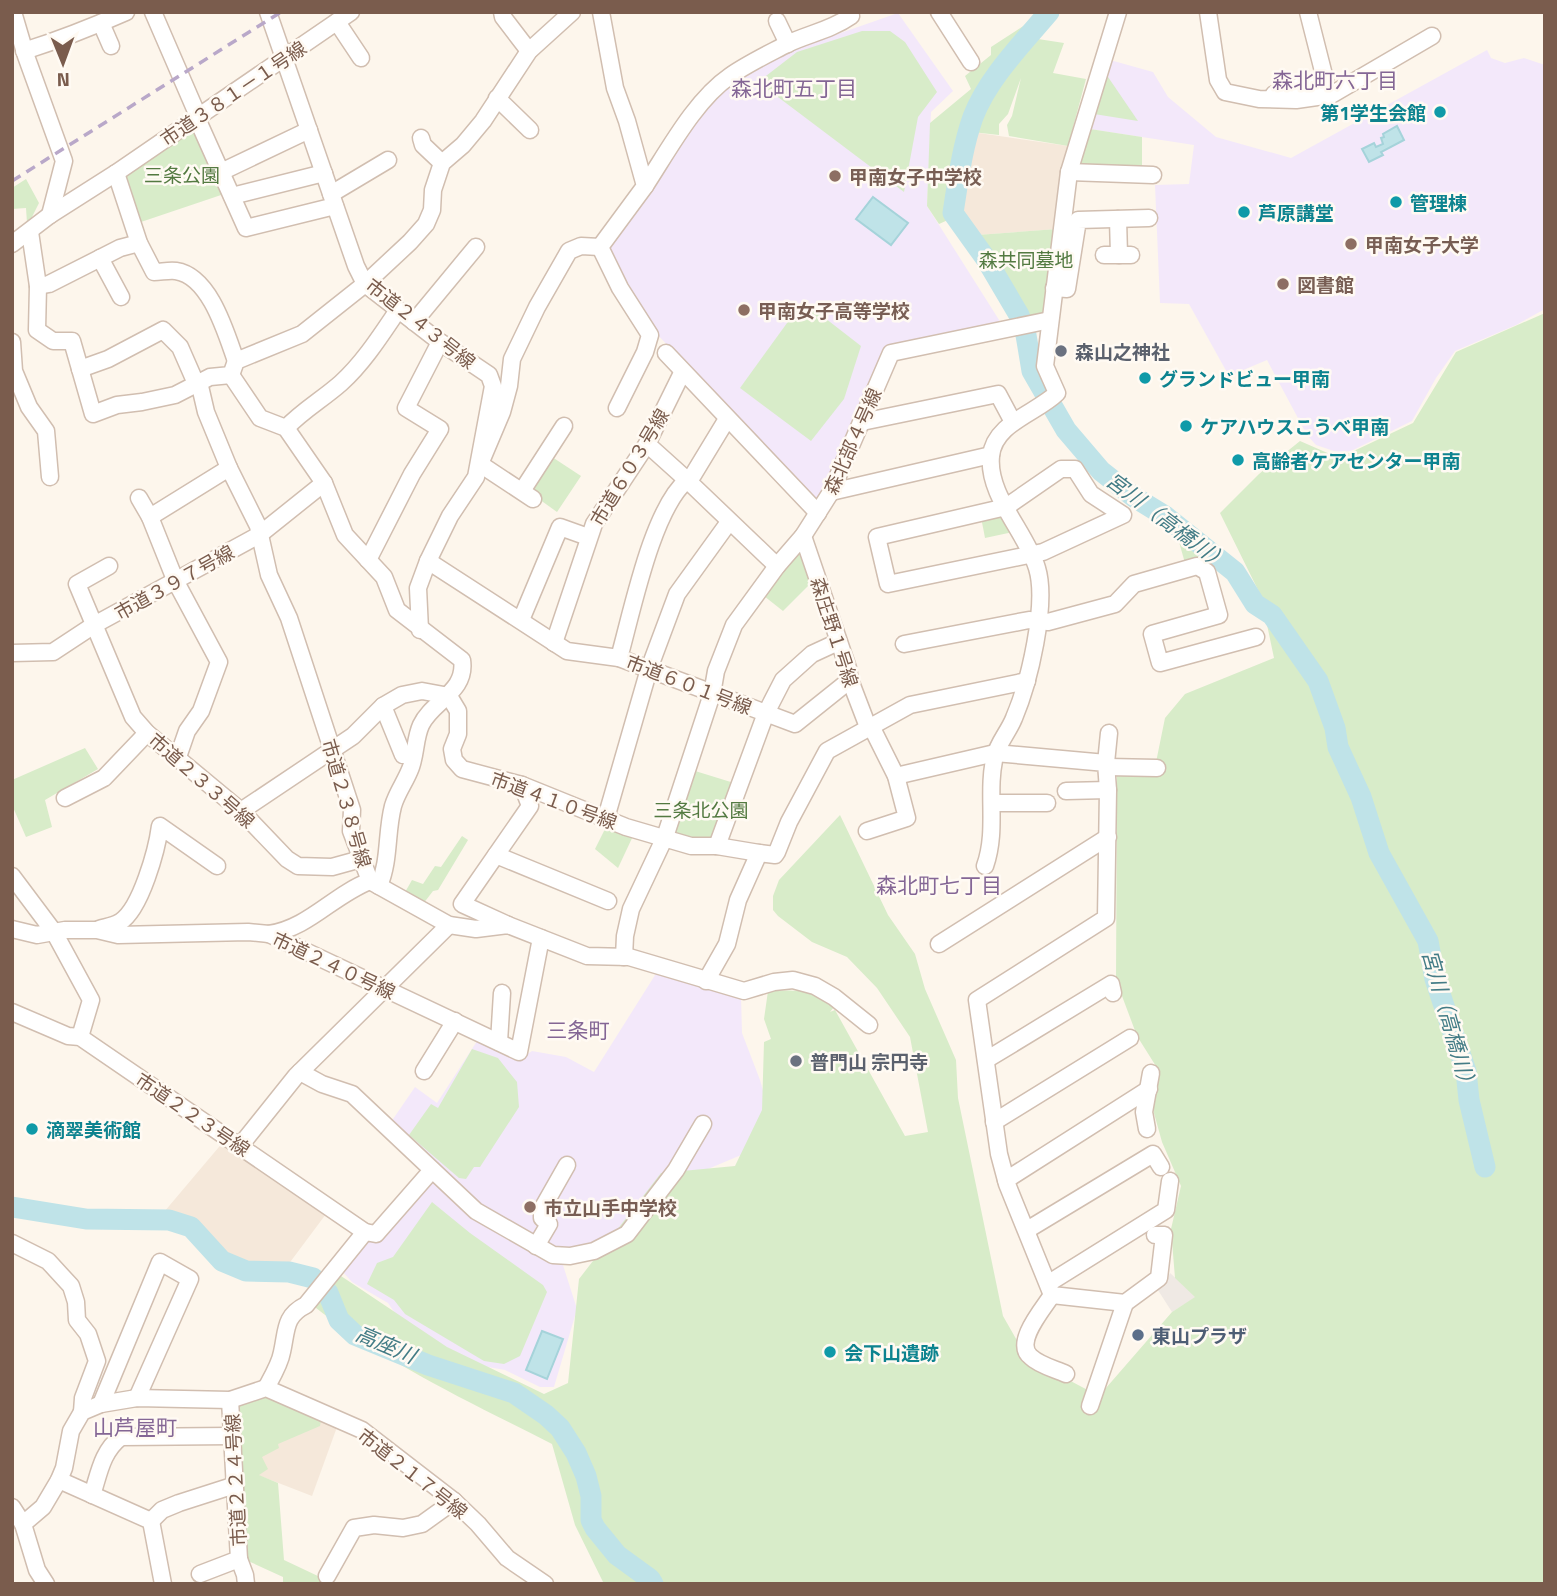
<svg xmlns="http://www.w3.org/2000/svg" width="1557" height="1596" viewBox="0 0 1557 1596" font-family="'Titillium Web','Noto Sans JP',sans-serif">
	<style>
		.residential { fill: #f5e8da }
		.industrial { fill: #efe9e4 }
		.education { fill: #f3e8fa }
		.green { fill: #d8ecc9 }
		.water { fill: #bfe3e8; stroke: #a5d3da; stroke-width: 2 }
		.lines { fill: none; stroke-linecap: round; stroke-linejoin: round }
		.river { stroke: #bfe3e8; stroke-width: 21 }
		.minor-casing { stroke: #d1beb0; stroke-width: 19 }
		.minor { stroke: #fff; stroke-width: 16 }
		.rail { stroke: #b9a8c9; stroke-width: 3.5; stroke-dasharray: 10 7; stroke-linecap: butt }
		.culture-dot { fill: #0f9aa8; stroke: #fffaf3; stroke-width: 2.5 }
		.education-dot { fill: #8d6e63; stroke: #fffaf3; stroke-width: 2.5 }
		.worship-dot { fill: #6b7280; stroke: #fffaf3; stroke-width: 2.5 }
		.service-dot { fill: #5c6f8a; stroke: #fffaf3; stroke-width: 2.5 }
		.labels { text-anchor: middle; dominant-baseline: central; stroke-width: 5; stroke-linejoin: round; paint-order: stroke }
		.street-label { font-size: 19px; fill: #7a5c4d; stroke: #fffaf3 }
		.culture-label { font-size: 19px; font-weight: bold; fill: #0d838f; stroke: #fffaf3; text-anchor: start }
		.park-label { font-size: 19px; fill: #537a41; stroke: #fffaf3 }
		.education-label { font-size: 19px; font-weight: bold; fill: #785e54; stroke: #fffaf3; text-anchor: start }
		.worship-label { font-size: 19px; font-weight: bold; fill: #5b616d; stroke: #fffaf3; text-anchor: start }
		.service-label { font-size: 19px; font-weight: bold; fill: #4e5e75; stroke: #fffaf3; text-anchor: start }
		.neighbourhood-label { font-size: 21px; fill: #846695; stroke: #fffaf3 }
		.water-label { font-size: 21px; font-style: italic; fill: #437c86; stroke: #fffaf3 }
	</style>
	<rect width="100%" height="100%" fill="#fdf6ec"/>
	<g class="residential">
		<path d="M972,132L1068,146L1059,182L1057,229L977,235L959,215Z"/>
		<path d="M224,1141L326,1214L285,1269L258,1268L223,1253L194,1223L164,1212Z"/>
		<path d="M262,1394L337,1427L312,1496L253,1473Z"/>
	</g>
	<path class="industrial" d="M1170,1273L1196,1297L1172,1312L1156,1287L1167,1279Z"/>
	<g class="education">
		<path d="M898,13L953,91L931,112L927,206L1001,323L889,345L881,356L829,481L816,503L655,332L605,248L713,99L732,82L792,50Z"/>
		<path d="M1487,50L1491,58L1505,63L1524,58L1545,65V309L1516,325L1455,351L1436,378L1412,421L1351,451L1337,452L1316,445L1307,435L1267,360L1229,376L1189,304L1160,303L1155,185L1189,184L1194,145L1090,129L1110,60L1153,72L1168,97L1216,137L1291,158Z"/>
		<path d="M657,972L741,996L742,1033L760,1080L769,1112L746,1153L696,1174L629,1239L562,1262L577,1309L554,1387H540L505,1370L477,1365L399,1319L388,1303L352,1282L341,1270L365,1240L439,1169L391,1122L415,1087L437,1103L479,1038L522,1058L532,1051L566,1057L594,1072Z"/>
	</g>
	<g class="green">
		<path d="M1040,12H1055L1038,39L1064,43L1053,73L1086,79L1068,146L1009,136L1007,125L1012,116L1021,78L1008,114L999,124V135L972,132L959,215L939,224L927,206L930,123L971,89L965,76L991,55V47L1028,23Z"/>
		<path d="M862,31H890L905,42L937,92L918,117L904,192L758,82L797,52Z"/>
		<path d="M1106,74L1138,121L1094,114Z"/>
		<path d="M195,124L227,193L141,222L126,177L128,171Z"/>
		<path d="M1090,129L1142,137V169L1075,167Z"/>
		<path d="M26,179L39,203L30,221L27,223L26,208L12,209V188Z"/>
		<path d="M1057,229L1046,308L1040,315L1027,318L1012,288L977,235Z"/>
		<path d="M803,301L861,346L844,399L811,441L740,388Z"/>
		<path d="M1545,313V1584H604L575,1525L552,1444C469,1402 384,1362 311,1304L341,1276L447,1347L544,1394L568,1383L579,1279L661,1173L735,1166L762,1110L764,1042L771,1039L764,1019L768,991C800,990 807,989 834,1007L830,1012L835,1010L905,1136L928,1132L910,1037L877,988L847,957L812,942L778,916L773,910V896L779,880L840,815L888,915L915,954L925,989L956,1060L958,1098L1003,1316L1027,1358L1099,1396L1172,1312L1195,1297L1175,1278L1171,1229L1181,1186L1162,1142L1152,1106L1159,1071L1137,1036L1116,980L1117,774L1153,777L1165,718L1185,694L1274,658L1261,596L1220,513L1259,474L1300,441L1339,458L1413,423L1456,352Z"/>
		<path d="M549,455L581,476L557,512L525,489Z"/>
		<path d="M993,514L1006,517L1013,532L985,538L981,517Z"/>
		<path d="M1186,540L1203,554L1204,558L1185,563L1179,542Z"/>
		<path d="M797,553L805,556L813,581L783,611L764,596Z"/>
		<path d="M85,748L98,769L45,800L52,827L26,837L12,805V780Z"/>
		<path d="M692,770L734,783L714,841L690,842L668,835Z"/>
		<path d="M607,825L633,836L618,868L595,849Z"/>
		<path d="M462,836L468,840L438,890L433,891L423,904L404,894L412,880L423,884L435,866L441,867Z"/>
		<path d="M472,1049L498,1058L517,1082L519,1107L480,1167H474L466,1179L459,1178L409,1135L431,1104L438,1108Z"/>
		<path d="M432,1202L470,1233L543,1285L547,1292L520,1356L504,1364L484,1361L405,1314L394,1300L367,1284L377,1263L393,1257Z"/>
		<path d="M262,1394L321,1420L320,1426L278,1444L279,1448L262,1457L268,1469L259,1475L278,1483L284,1560L320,1577V1584H283V1577L246,1560L238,1404Z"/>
	</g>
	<g class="water">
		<path d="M1397,126L1404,140L1381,152L1383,155L1369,162L1362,149L1374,143L1376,147L1383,144L1381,138L1384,137L1383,134Z"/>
		<path d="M873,197L908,223L891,245L856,219Z"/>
		<path d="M542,1331L563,1339L547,1379L526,1370Z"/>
	</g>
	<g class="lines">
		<g class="river">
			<path d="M1049,12C1022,44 988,78 973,117C962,148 958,181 953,213L986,259L1019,315L1026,335L1032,371L1066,430L1101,471L1134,497L1165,516L1235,572L1255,604L1272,615L1318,681L1335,728L1338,747L1361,797L1379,853L1428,941L1435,979L1466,1071L1469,1100L1485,1167"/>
			<path d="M12,1207L86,1219L169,1220L191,1227L222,1261L246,1271L289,1272L313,1278L328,1293L339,1320L355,1335L428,1365L514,1393L546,1415L560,1428L576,1453L586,1476L591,1496V1520L595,1528L617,1555L650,1579L653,1584"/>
		</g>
		<defs>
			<g id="minor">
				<path d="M13,12L26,56L64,161L50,215"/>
				<path d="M153,12L198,116L199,123L246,228L335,206"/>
				<path d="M268,12L356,266L365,284L440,342L489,375L493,386L476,477L450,516L428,561L418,588L420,630"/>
				<path d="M502,12L503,17L529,51"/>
				<path d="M601,12L615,88L627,121L645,186L600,247L620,288L650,335L645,352L617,408"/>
				<path d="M939,12L971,62"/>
				<path d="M1208,12L1218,80L1225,92L1259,99L1296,100L1331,95L1432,36"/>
				<path d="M777,21L788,44"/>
				<path d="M337,22L361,58"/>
				<path d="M101,23L111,46"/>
				<path d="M24,51C59,40 92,27 126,12"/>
				<path d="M1274,94L1325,79L1308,12"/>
				<path d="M497,98L530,130"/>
				<path d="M421,138L423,145L442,163"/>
				<path d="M221,172L309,130"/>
				<path d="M1069,172L1153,175"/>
				<path d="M116,173L139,243L154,272C161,272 169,270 176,271C210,276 226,333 236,361"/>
				<path d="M645,186C668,151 695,100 730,76C747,64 768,54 787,44C808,34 831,30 851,16"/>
				<path d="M331,194L388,160"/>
				<path d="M232,196L324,173"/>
				<path d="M1118,219L1119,255"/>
				<path d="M30,232L38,286L37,330L53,341H72L93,414L117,405L142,402L175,395L210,377L231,375L236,361L302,334L365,284L410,242L426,224L432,210L433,190L442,163L463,145L483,121L529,51L572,12"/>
				<path d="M12,244L50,215L116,173L351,12"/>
				<path d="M1104,255H1131"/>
				<path d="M100,258L121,297"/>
				<path d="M38,286L49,284L120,248L139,243"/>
				<path d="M1054,288L1067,289L1078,220L1149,218"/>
				<path d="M414,322L476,247"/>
				<path d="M12,342L14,371L29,407L46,431L50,477"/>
				<path d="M666,353L818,513"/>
				<path d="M80,369L108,359L163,330L180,347L194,379L199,382L206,412L229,468L258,526L269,575L289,618L352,810L351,831L370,881L449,925L476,929L508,925L587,956L629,957L744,991L774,982L793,980L815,986L834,997L869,1025"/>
				<path d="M231,375L260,418L286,428L324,483L345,535L384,577L397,610L462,660C467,692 432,701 421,725C415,738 416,753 411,767C406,781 397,792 393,806C386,833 390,860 379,886"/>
				<path d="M727,419L693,475L687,480L777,566"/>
				<path d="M862,422L998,394L1013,422"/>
				<path d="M286,428C303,410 323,399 341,383C364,362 381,335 398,310"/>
				<path d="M1061,469H1075L1091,494L1123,515L1043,552L888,584L877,537L1006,507Z"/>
				<path d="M522,491L564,426"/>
				<path d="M831,492L991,455"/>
				<path d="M139,498L150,517L176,582L219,662L201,711L187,731L178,757"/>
				<path d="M533,499L480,464L502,412L509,386L512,359L537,307L569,251L581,246L600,247"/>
				<path d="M150,517L229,468"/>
				<path d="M803,536L848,668L850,680L868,727"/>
				<path d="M368,560L412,474L440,429L406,408L440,342"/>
				<path d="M428,561L567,651L619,658L795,724L850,680"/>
				<path d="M109,566L77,584L133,717L147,733L241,811L287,859L298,866L332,867L361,859"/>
				<path d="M521,620L560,527L588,537"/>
				<path d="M554,643L594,524L647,444L682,373"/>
				<path d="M904,644L1029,620L1048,622L1115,604L1134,584L1197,566L1207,572L1219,615L1152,634L1160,663L1256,637"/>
				<path d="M12,653L53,652L94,625L259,535L324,483"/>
				<path d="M619,658C632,612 652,510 687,480L647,444"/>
				<path d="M383,706L403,755"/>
				<path d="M1106,763L1109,733"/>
				<path d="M1108,767L1157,768"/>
				<path d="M896,776L995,753L1106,763L1108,790L1106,918L977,1000L999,1154L1007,1184L1052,1295L1125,1303L1159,1278L1164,1235H1155"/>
				<path d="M1066,791L1108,790"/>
				<path d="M65,798L104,778L147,733"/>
				<path d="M992,803H1047"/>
				<path d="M241,811L353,736L383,706L402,695L422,691L449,696L458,711V734L452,749L454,760L462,769L522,785L626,827L691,846H717L759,853"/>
				<path d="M606,818L649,669L677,594L729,522"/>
				<path d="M867,831L907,818L896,776L871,726"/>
				<path d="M717,846L766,713L783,680L812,654L838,642"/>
				<path d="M496,855L608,901"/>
				<path d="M985,866C998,829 986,792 995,756C998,743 1009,731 1014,718C1029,683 1048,604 1037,568C1026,532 987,495 991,456C994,423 1037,413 1057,393L1045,366L1069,172L1118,12"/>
				<path d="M12,876L54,932L91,1000L80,1037"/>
				<path d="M508,925L462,904L530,806L522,785"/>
				<path d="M12,929L37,935L65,930H97L118,935L248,932L269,934L519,1052L541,938"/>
				<path d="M99,929C105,927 114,926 120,922C141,909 157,849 160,826L217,866"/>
				<path d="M269,934C309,928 333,895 370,881"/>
				<path d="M939,944L1108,837"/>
				<path d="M624,957L625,936L631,909L665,837L712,694L716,671L734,625L777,566L803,536L831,492L891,353L1050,320"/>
				<path d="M706,981L727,944L738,900L759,853L775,855L777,852L789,822L827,751L910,705L1027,681"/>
				<path d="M12,1012L68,1036L80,1037L365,1232"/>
				<path d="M499,1042L502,993"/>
				<path d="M986,1060L1111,984L1113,993"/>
				<path d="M424,1071L455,1021"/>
				<path d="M300,1072L322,1084L352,1094L476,1211L553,1255L570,1256L594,1251L627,1234L676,1170L703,1124"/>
				<path d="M994,1122L1130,1038"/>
				<path d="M1147,1129L1144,1112L1151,1073"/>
				<path d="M240,1146L296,1076L449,925"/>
				<path d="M1006,1180L1149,1089"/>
				<path d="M1027,1230L1153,1154L1161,1167"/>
				<path d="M12,1243L48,1261L71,1286L76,1302L77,1320L88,1334L97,1361L83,1398L82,1412"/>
				<path d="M536,1246L549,1224L542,1218V1209L567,1165"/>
				<path d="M1049,1283L1166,1210L1170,1181"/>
				<path d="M1052,1295C1043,1309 1013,1343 1031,1357C1039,1365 1055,1369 1066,1374"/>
				<path d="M266,1388C272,1377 280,1364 282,1352C287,1330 284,1316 306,1305L365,1232L376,1234L432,1170"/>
				<path d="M101,1404L160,1262L190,1279L137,1398"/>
				<path d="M1090,1406L1125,1303"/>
				<path d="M59,1480L151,1521L163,1584"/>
				<path d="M92,1495C99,1474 102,1451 121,1437L232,1436"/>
				<path d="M12,1507L23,1524L43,1507L59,1480L64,1468L71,1431L82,1412L101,1404L137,1398L230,1400L266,1388L362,1430L454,1501L478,1524L507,1558L545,1584"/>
				<path d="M151,1521L162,1510L179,1503L235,1485"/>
				<path d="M23,1524L37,1570L46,1584"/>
				<path d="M239,1559L245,1575L246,1584"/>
				<path d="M200,1574L239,1559L230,1400"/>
				<path d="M327,1576L354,1528L374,1525L403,1528L422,1524L454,1501"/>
			</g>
		</defs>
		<use href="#minor" class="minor-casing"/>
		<use href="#minor" class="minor"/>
		<path class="rail" d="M12,181L281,12"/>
	</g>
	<g class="culture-dot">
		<circle cx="1440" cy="112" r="7"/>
		<circle cx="1396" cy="202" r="7"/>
		<circle cx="1244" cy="212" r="7"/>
		<circle cx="1145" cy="378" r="7"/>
		<circle cx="1186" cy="426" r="7"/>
		<circle cx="1238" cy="460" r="7"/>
		<circle cx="32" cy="1129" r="7"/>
		<circle cx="830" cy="1352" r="7"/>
	</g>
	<g class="education-dot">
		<circle cx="835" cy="176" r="7"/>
		<circle cx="1351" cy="244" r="7"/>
		<circle cx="1283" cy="284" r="7"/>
		<circle cx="744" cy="310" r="7"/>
		<circle cx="530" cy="1207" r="7"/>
	</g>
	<g class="worship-dot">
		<circle cx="1061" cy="351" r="7"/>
		<circle cx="796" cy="1061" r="7"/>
	</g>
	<circle class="service-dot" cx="1138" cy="1335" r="7"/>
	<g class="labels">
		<g class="street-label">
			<text transform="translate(233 93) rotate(-34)">市道３８１－１号線</text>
			<text transform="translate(421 323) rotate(38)">市道２４３号線</text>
			<text transform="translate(852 441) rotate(-66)">森北部４号線</text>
			<text transform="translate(629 467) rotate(-59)">市道６０３号線</text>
			<text transform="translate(174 582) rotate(-29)">市道３９７号線</text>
			<text transform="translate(835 632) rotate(72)">森庄野１号線</text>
			<text transform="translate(689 684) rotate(21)">市道６０１号線</text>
			<text transform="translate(202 780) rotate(41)">市道２３３号線</text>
			<text transform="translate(554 800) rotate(20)">市道４１０号線</text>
			<text transform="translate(347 803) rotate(74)">市道２３８号線</text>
			<text transform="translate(334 965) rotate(25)">市道２４０号線</text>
			<text transform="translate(193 1114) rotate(34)">市道２２３号線</text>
			<text transform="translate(413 1473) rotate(38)">市道２１７号線</text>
			<text transform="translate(235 1480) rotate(-93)">市道２２４号線</text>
		</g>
		<g class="culture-label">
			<text x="1426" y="112" text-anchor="end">第1学生会館</text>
			<text x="1410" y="202">管理棟</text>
			<text x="1258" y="212">芦原講堂</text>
			<text x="1159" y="378">グランドビュー甲南</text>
			<text x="1200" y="426">ケアハウスこうべ甲南</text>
			<text x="1252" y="460">高齢者ケアセンター甲南</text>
			<text x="46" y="1129">滴翠美術館</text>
			<text x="844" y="1352">会下山遺跡</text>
		</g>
		<g class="park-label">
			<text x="182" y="174">三条公園</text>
			<text x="1026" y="259">森共同墓地</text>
			<text x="701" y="809">三条北公園</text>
		</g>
		<g class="education-label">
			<text x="849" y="176">甲南女子中学校</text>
			<text x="1365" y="244">甲南女子大学</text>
			<text x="1297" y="284">図書館</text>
			<text x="758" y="310">甲南女子高等学校</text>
			<text x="544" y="1207">市立山手中学校</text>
		</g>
		<g class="worship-label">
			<text x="1075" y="351">森山之神社</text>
			<text x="810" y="1061">普門山 宗円寺</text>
		</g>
		<g class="service-label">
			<text x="1152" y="1335">東山プラザ</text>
		</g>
		<g class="neighbourhood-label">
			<text x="1335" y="80">森北町六丁目</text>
			<text x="794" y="88">森北町五丁目</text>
			<text x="939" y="885">森北町七丁目</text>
			<text x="578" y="1030">三条町</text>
			<text x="135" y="1427">山芦屋町</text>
		</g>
		<g class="water-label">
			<text transform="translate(1168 521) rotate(37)">宮川（高橋川）</text>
			<text transform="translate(1450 1021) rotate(74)">宮川（高橋川）</text>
			<text transform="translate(386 1344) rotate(23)">高座川</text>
		</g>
	</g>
	<rect width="1557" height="1596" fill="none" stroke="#7a5c4d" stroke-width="28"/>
	<g transform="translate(63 63) rotate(179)" stroke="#fffaf3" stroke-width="5" paint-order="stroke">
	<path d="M0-5L12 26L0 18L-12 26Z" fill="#7a5c4d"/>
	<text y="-10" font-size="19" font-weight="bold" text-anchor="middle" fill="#7a5c4d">N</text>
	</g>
</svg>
